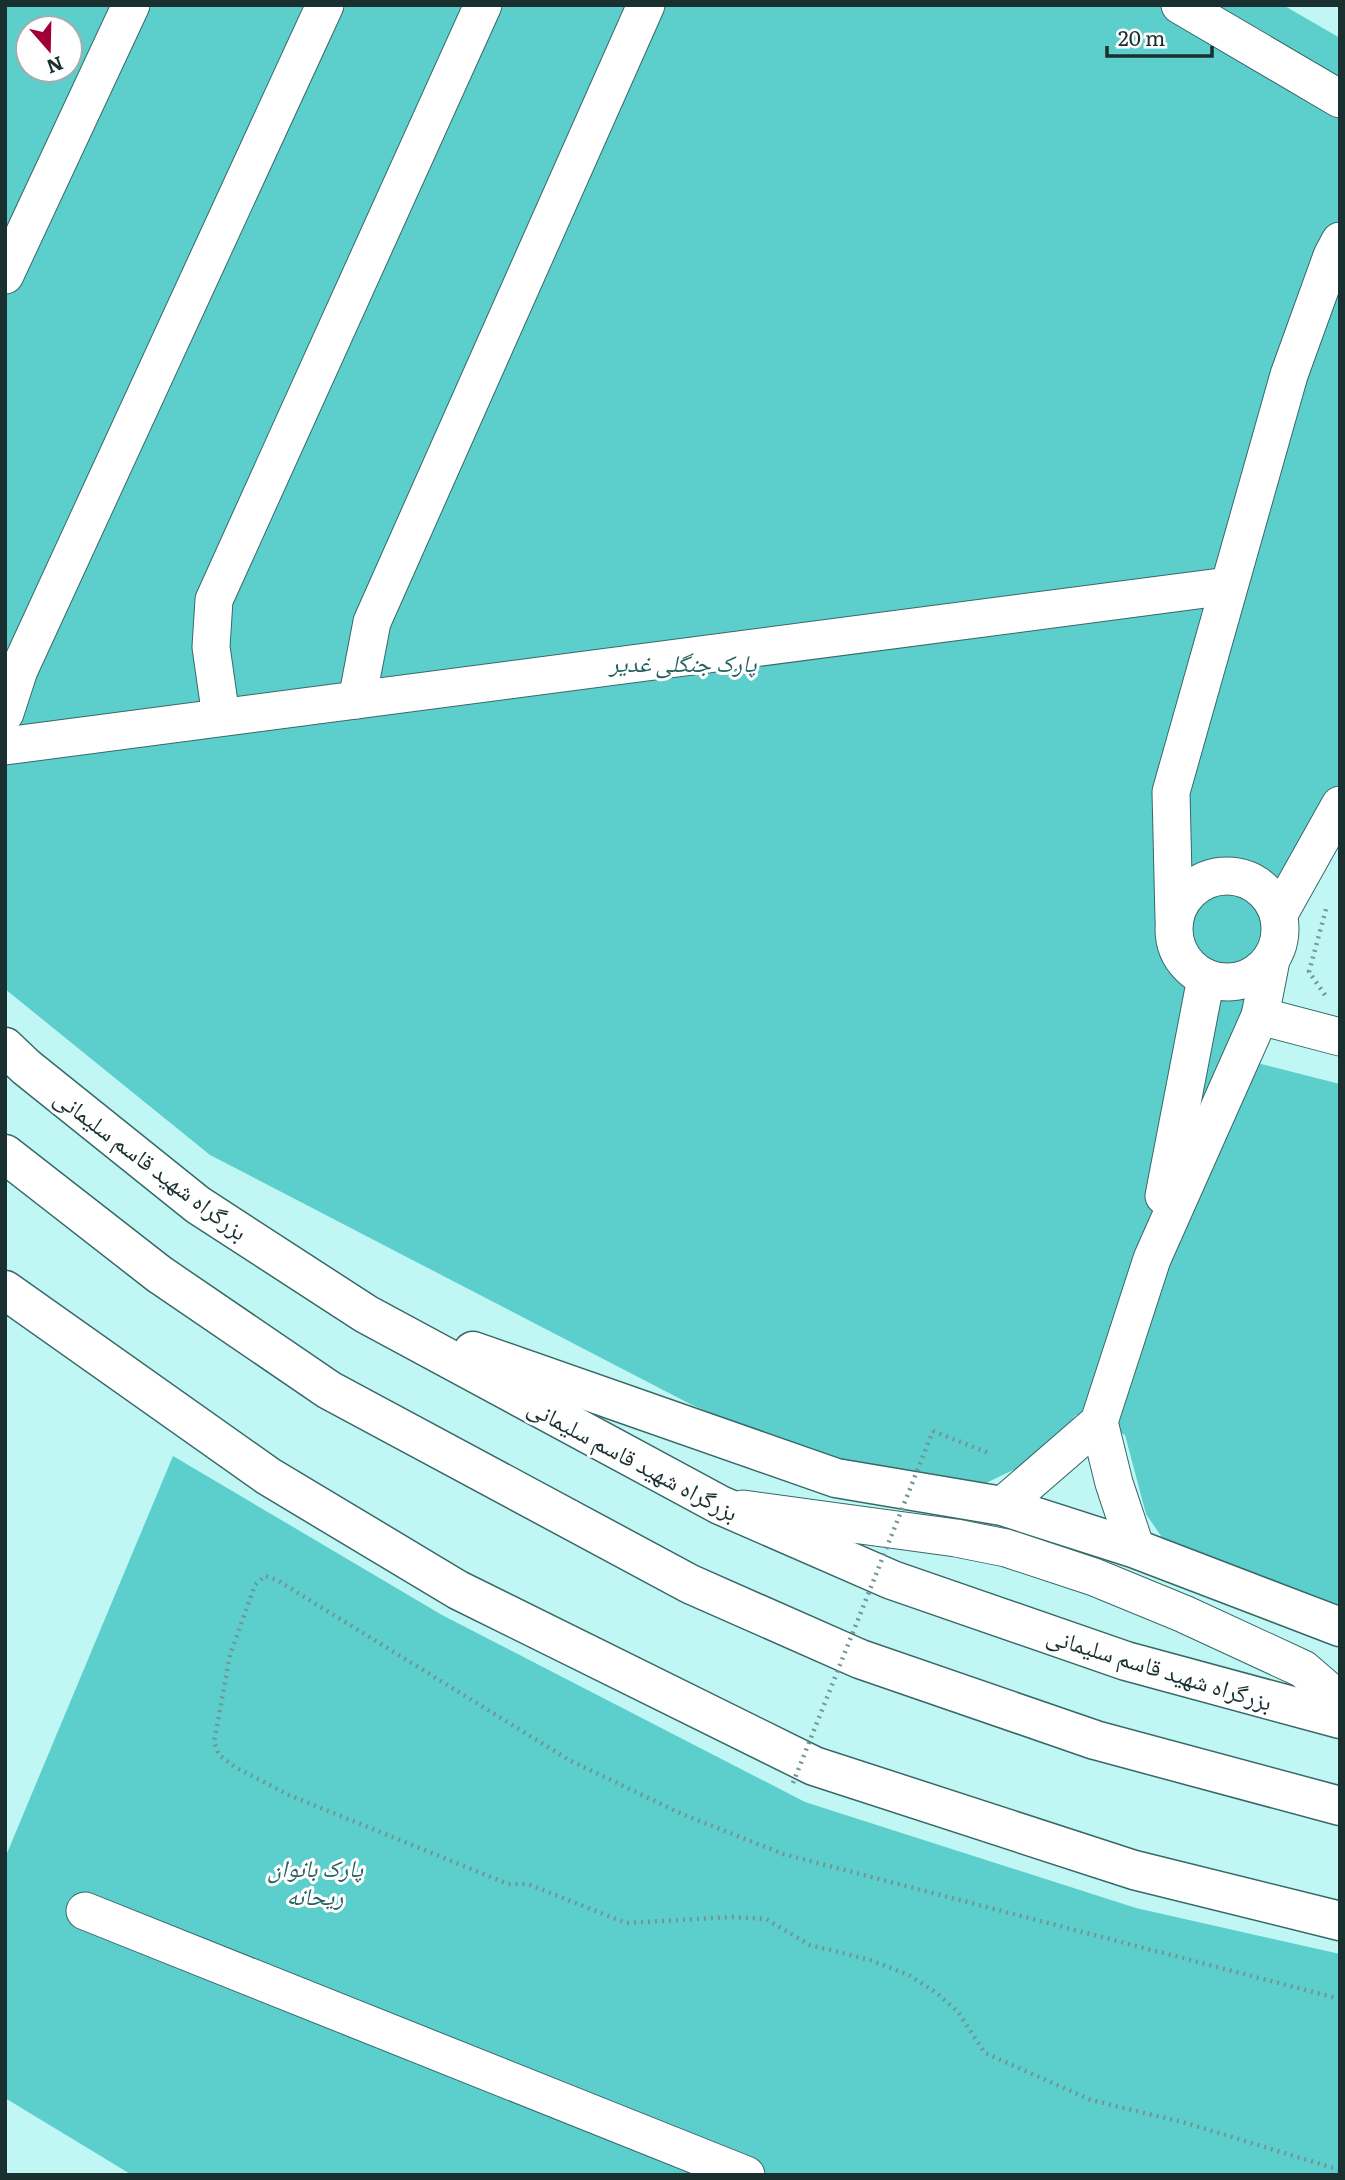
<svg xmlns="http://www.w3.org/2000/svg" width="1345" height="2180" viewBox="0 0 1345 2180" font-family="Literata,'Noto Naskh Arabic',serif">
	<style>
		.green { fill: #5ccfcd; fill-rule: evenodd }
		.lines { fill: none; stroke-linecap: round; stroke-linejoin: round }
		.minor-casing { stroke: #376968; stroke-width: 39 }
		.highway-casing { stroke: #376968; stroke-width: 41 }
		.path { stroke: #709695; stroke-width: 4.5; stroke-dasharray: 2 5; stroke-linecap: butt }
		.minor { stroke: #fff; stroke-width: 37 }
		.highway { stroke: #fff; stroke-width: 38 }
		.path-bridge { stroke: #709695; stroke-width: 4.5; stroke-dasharray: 2 5; stroke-linecap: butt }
		.labels { text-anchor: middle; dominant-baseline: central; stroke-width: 6; stroke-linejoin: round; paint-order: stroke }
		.park-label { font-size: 24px; font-style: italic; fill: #276261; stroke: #fff }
		.street-label { font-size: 24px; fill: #1a2f2f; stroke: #fff }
	</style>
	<rect width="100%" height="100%" fill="#c0f6f4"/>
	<g class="green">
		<path d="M5,5H1283L1340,38V804L1234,1057L1340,1084V1606L1163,1539L1146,1514L1125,1435L1099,1422L1076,1415L1043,1456L986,1483L804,1453L692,1405L210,1155L5,989ZM28,28H70V70H28Z"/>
		<path d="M173,1456L442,1615L805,1802L1136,1908L1340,1954V2175H132L5,2098V1858Z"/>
	</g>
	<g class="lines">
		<defs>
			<g id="minor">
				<path d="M1180,5L1340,99"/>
				<path d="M5,275L131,5"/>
				<path d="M357,700L372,622L646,5"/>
				<path d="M5,713L19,670L325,5"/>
				<path d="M221,717L211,647L214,600L483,5"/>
				<path d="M5,746L1228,586"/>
				<circle cx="1227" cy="929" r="53"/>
				<path d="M1279,914L1340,805"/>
				<path d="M1174,919L1171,792L1289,375L1332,256L1340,241"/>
				<path d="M1260,1016L1340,1037"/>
				<path d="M1164,1196L1206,978"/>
				<path d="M1099,1422L1114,1483L1136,1549"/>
				<path d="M1002,1506L1099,1422L1152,1259L1260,1016L1271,960"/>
				<path d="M743,1509L956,1538L1006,1548L1094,1577L1184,1614L1303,1669L1340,1701"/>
				<path d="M85,1911L746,2175"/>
			</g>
			<g id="highway">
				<path d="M5,1047L26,1067L198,1205L366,1314L720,1505L892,1580L1126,1661L1340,1719"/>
				<path d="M5,1154L159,1274L329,1390L690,1584L860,1659L1095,1740L1340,1806"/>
				<path d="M5,1290L268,1476L458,1590L814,1766L1134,1870L1340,1921"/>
				<path d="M473,1351L836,1478L1002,1506L1136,1549L1340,1627"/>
			</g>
		</defs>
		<use href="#minor" class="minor-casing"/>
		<use href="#highway" class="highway-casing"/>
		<g class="path">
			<path d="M1325,995L1309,972L1326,909"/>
			<path d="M933,1431L991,1454"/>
			<path d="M1340,1999L783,1854L682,1814L569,1760L277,1580L265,1576L255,1585L230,1655L214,1742L219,1755L235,1767L289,1795L508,1884H528L626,1923L732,1917L766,1919L810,1945L870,1960L909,1975L938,1994L958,2012L985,2053L1091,2100L1186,2123L1340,2170"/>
		</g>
		<use href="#minor" class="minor"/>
		<use href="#highway" class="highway"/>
		<path class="path-bridge" d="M793,1783L933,1431"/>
	</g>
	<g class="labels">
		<g class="park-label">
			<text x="683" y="661">پارک جنگلی غدیر</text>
			<text x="315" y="1866">پارک بانوان<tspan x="315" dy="28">ریحانه</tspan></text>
		</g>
		<g class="street-label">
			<text transform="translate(152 1163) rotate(37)">بزرگراه شهید قاسم سلیمانی</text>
			<text transform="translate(634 1458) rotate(28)">بزرگراه شهید قاسم سلیمانی</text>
			<text transform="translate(1160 1667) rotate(17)">بزرگراه شهید قاسم سلیمانی</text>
		</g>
	</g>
	<rect width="1345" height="2180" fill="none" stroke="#1a2f2f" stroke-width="14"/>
	<g transform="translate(49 49) rotate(160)"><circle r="33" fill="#ffffff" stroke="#a3acac" stroke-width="2"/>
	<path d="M0-5L12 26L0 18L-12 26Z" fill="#a00036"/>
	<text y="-10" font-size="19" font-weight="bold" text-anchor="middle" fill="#1a2f2f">N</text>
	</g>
	<path d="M1107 46v10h105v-10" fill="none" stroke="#1a2f2f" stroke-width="3.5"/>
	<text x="1118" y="46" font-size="21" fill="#1a2f2f" stroke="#ffffff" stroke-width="5" paint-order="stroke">20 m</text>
</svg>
